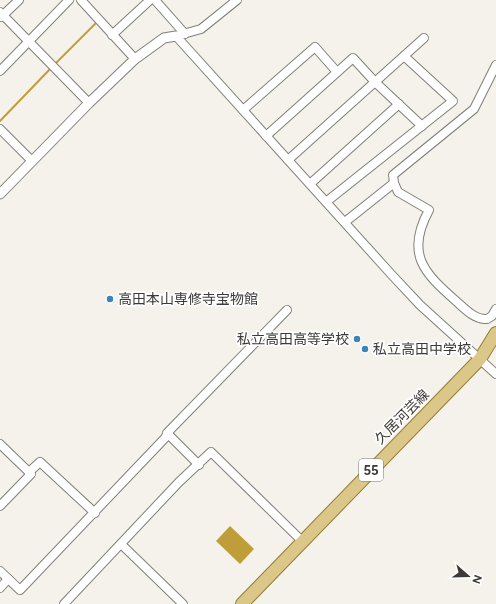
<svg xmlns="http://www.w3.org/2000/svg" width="496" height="604" viewBox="0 0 496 604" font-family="Figtree,'Noto Sans JP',sans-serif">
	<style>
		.water { fill: #bf9e3a }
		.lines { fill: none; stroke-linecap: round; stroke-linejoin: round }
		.stream { stroke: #bf9e3a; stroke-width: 2 }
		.minor-casing { stroke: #817f78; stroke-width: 10 }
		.tertiary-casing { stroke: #817f78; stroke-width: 11 }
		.primary-casing { stroke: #937d38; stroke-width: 14 }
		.minor { stroke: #fff; stroke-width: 8 }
		.tertiary { stroke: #fff; stroke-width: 9 }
		.primary { stroke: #dbc788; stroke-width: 12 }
		.poi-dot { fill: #3987b9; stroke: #fff; stroke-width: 1.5 }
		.labels { text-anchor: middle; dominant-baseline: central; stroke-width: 3.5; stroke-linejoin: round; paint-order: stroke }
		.shield { fill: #fff; stroke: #767573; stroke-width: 1 }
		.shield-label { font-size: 13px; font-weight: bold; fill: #3b3a37 }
		.poi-label { font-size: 14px; fill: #3b3a37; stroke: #fff; text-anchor: start }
		.street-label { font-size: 14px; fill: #3b3a37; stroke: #fff }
	</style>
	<rect width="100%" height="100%" fill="#f5f2eb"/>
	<path class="water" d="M230,526L254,549L240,564L216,541Z"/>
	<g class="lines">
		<g class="stream">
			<path d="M55,64L97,22"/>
			<path d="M0,121L52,67"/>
		</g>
		<defs>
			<g id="minor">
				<path d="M81,0L135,59"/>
				<path d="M155,0L185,34"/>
				<path d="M237,0L201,29L176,36L391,274L420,305L496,374"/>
				<path d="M0,12L89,103"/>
				<path d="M1,17L19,0"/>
				<path d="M112,35L150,0"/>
				<path d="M496,65L474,109L393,175L394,183L398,192L429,210C405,254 424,273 456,301C465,309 475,320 487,319L492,316L496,309"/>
				<path d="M0,71L69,0"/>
				<path d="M243,110L315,47L337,72"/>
				<path d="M0,129L32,161"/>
				<path d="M266,136L353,58L375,82L422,126"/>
				<path d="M288,160L424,38"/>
				<path d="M310,184L399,104"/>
				<path d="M326,202L453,101L404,56"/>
				<path d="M345,222L394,183"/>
				<path d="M167,433L199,465"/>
				<path d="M0,444L31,474L0,506"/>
				<path d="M29,472L40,462L95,513"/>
				<path d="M121,544L183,604"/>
				<path d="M0,571L20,590L165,438L169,431L287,310"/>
				<path d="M0,588L8,579"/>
				<path d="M64,604L179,482L211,452L302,541"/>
			</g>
			<path id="tertiary" d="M0,194L89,103L135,59L164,38L176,36"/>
			<path id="primary" d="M242,604L480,359L496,333"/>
		</defs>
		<use href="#minor" class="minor-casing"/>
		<use href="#tertiary" class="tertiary-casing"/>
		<use href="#primary" class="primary-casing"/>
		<use href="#minor" class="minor"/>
		<use href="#tertiary" class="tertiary"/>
		<use href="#primary" class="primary"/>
	</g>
	<g class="poi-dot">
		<circle cx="110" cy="299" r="4"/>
		<circle cx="357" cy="339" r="4"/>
		<circle cx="365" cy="349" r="4"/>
	</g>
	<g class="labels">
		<rect class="shield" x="359" y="459" width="24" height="22" rx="3"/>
		<g class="shield-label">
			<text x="371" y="470">55</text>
		</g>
		<g class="poi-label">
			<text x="118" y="299">高田本山専修寺宝物館</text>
			<text x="349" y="339" text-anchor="end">私立高田高等学校</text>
			<text x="373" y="349">私立高田中学校</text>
		</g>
		<g class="street-label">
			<text transform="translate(402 417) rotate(-45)">久居河芸線</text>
		</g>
	</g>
	<g transform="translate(468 576) rotate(110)" stroke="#ffffff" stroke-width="3" paint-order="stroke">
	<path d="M0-3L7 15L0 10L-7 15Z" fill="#3b3a37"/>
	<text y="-6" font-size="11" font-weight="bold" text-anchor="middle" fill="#3b3a37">N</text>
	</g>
</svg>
